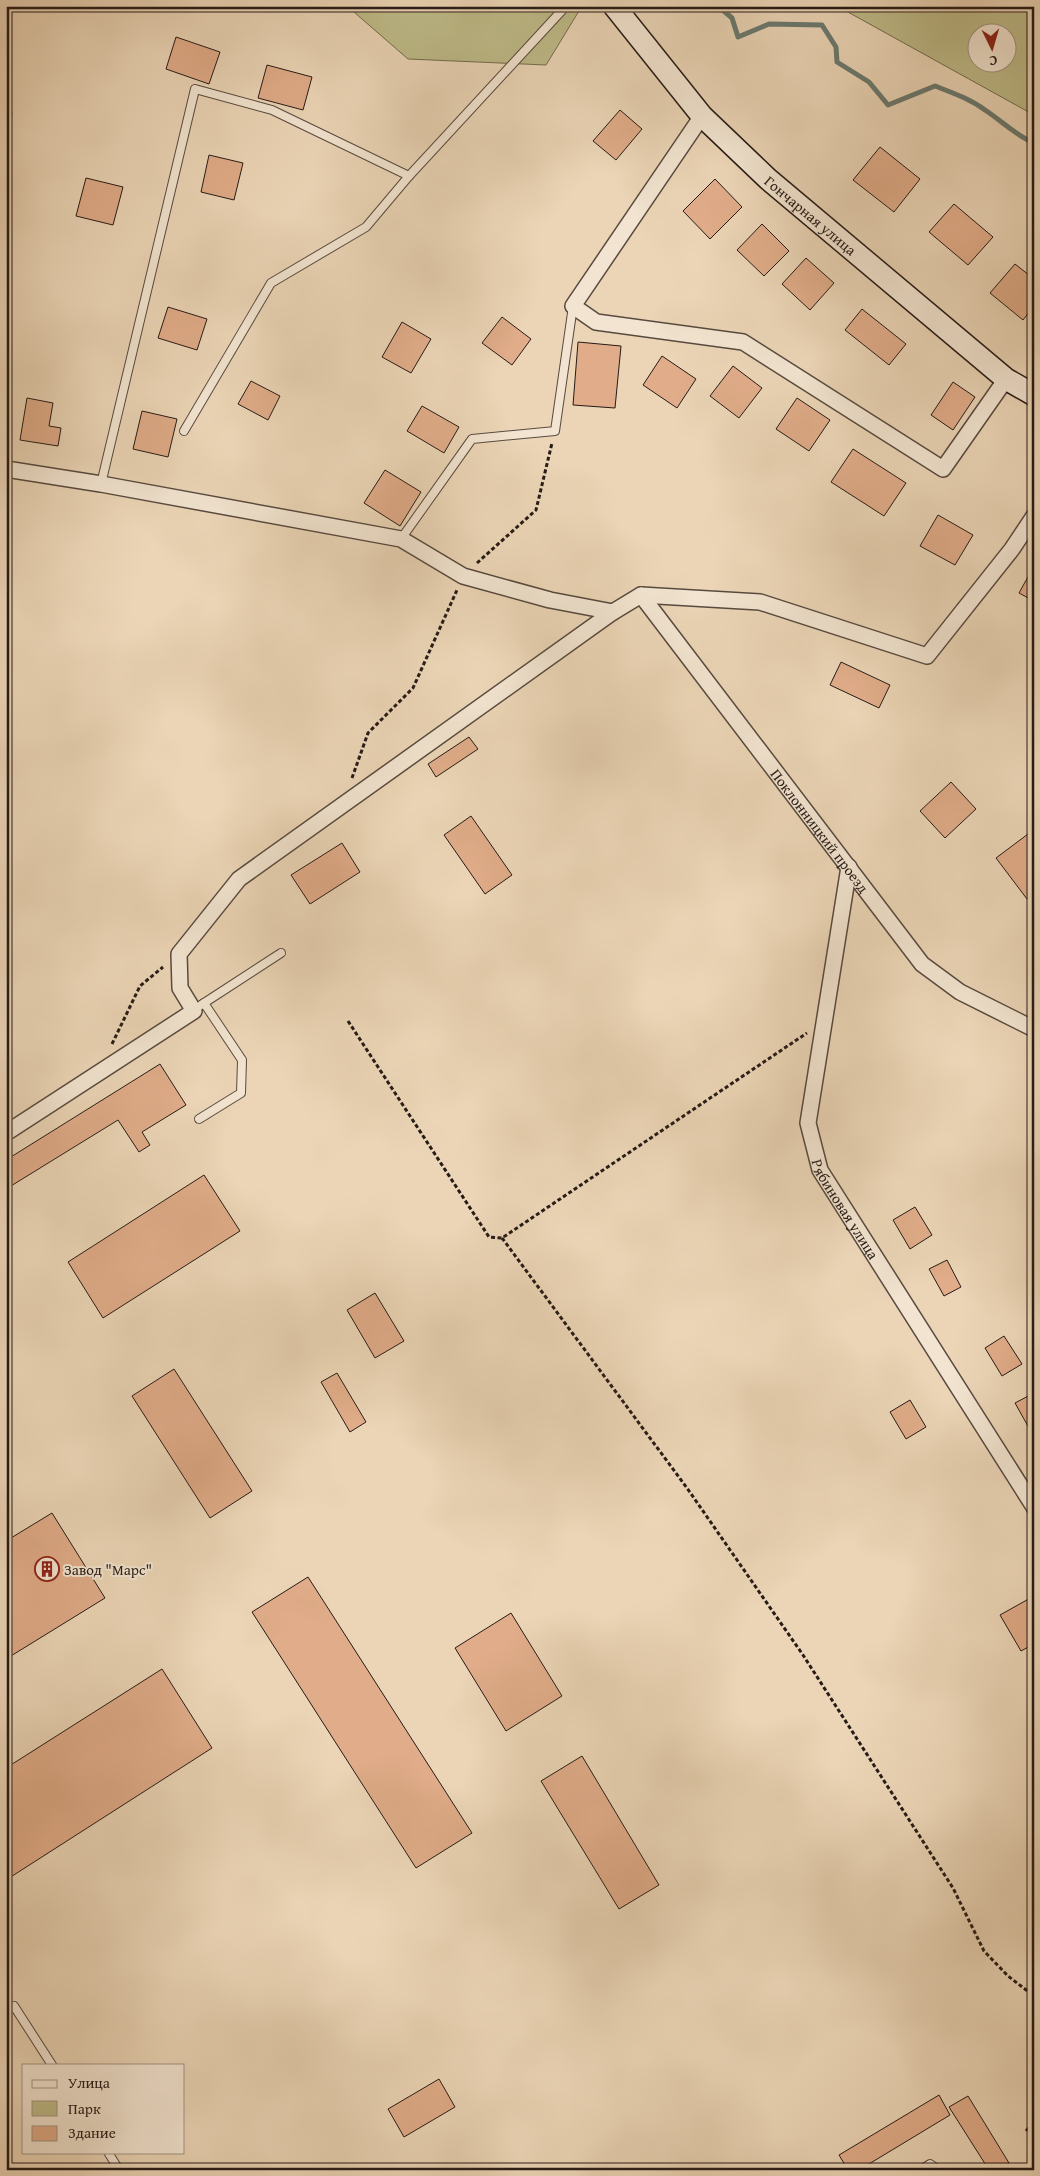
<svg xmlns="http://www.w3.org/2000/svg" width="1040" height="2176" viewBox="0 0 1040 2176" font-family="'Gentium Book Plus',serif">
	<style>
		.green { fill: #bebb89; stroke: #726b50; fill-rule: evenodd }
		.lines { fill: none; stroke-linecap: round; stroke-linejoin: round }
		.stream { stroke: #6b7a70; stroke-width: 5 }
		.building { fill: #e0ac89; stroke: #271b17 }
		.lane-casing { stroke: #584a3f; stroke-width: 10 }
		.street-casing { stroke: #584a3f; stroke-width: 18 }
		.secondary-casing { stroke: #271b17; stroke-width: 24 }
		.path { stroke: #271b17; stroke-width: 3; stroke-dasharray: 4 2.5; stroke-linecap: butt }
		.lane { stroke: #f2e4d0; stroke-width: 8 }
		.street { stroke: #f2e4d0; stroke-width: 15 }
		.secondary { stroke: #f2e4d0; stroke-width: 21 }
		.labels { text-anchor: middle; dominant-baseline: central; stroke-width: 4; stroke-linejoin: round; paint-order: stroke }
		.street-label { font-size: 15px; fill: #271b17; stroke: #f2e4d0 }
		.poi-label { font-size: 15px; fill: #271b17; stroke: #f2e4d0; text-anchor: start }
	</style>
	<rect width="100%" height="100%" fill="#ebd5b6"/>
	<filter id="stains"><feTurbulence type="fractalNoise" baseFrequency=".004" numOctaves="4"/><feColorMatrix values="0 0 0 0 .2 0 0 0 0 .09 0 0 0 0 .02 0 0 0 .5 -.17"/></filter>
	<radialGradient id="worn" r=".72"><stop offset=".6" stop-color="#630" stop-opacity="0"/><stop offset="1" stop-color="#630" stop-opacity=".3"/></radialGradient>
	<g class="green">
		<path d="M347,6H582L546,65L408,59Z"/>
		<path d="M837,6H1034V115ZM978,32H1008V62H978Z"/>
	</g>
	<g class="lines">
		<path class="stream" d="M718,6L732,18L738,37L769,24L822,25L836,47L837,62L869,82L888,105L935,86C953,93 970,99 985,110C1002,121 1015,135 1034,143"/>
	</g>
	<g class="building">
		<path d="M176,37L220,52L209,84L166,69Z"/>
		<path d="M267,65L312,77L303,110L258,98Z"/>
		<path d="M620,110L642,129L616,160L593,141Z"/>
		<path d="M6,112L12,113L7,152H6Z"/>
		<path d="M880,147L920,179L894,212L853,180Z"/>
		<path d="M209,155L243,163L234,200L201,192Z"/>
		<path d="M86,178L123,187L113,225L76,216Z"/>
		<path d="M715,179L742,207L710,239L683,211Z"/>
		<path d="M954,204L993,237L968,265L929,232Z"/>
		<path d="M762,224L789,251L764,276L737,250Z"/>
		<path d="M806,258L834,283L810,310L782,284Z"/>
		<path d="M1015,264L1034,279V306L1023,320L990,293Z"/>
		<path d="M168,307L207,319L197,350L158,338Z"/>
		<path d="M862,309L906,344L889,365L845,330Z"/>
		<path d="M502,317L531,339L512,365L482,343Z"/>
		<path d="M402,322L431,339L411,373L382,357Z"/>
		<path d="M578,342L621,346L615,408L573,405Z"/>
		<path d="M662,356L696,379L677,408L643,385Z"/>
		<path d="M733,366L762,388L739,418L710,396Z"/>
		<path d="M251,381L280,396L268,420L238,404Z"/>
		<path d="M953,382L975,397L953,430L931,415Z"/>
		<path d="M27,398L53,403L49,426L61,428L58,446L20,440Z"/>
		<path d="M797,398L830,420L809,451L776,429Z"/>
		<path d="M422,406L459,427L444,453L407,431Z"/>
		<path d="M142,411L177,419L168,457L133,449Z"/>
		<path d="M853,449L906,483L884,516L831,482Z"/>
		<path d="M385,470L421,492L400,526L364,503Z"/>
		<path d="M938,515L973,535L955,565L920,546Z"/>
		<path d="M1034,566V601L1019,593Z"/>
		<path d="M841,662L890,685L879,708L830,685Z"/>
		<path d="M469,737L478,749L436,777L428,764Z"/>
		<path d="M951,782L976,809L945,838L920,811Z"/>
		<path d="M471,816L512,875L485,894L444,835Z"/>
		<path d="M1032,831L1034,834V895L1027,899L996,858Z"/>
		<path d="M342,843L360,872L310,904L291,875Z"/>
		<path d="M160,1064L186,1105L142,1132L150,1145L139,1152L118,1120L6,1189V1160Z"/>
		<path d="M204,1175L240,1231L103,1318L68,1262Z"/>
		<path d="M915,1207L932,1235L910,1249L893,1220Z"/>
		<path d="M947,1260L961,1287L944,1296L929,1269Z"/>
		<path d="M375,1293L404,1341L375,1358L347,1310Z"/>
		<path d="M1004,1336L1022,1364L1002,1376L985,1348Z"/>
		<path d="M174,1369L252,1491L210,1518L132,1396Z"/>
		<path d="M337,1373L366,1422L350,1432L321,1382Z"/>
		<path d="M1034,1393V1425L1029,1428L1015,1403Z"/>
		<path d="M910,1400L926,1427L906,1439L890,1412Z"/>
		<path d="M52,1513L105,1598L6,1659V1541Z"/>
		<path d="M308,1577L472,1833L416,1868L252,1612Z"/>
		<path d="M1034,1596V1644L1021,1651L1000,1615Z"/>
		<path d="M511,1613L562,1696L506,1731L455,1648Z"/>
		<path d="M162,1669L212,1748L6,1880V1768Z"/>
		<path d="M582,1756L659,1885L619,1909L541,1781Z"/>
		<path d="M439,2079L455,2107L404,2137L388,2109Z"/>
		<path d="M939,2095L950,2115L859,2170H848L839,2155Z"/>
		<path d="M968,2096L1009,2163L998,2170H989L949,2107Z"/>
	</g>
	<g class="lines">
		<defs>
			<g id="lane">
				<path d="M184,431L271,283L366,227L409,176L566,6"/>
				<path d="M101,484L195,89L272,110L409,176"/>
				<path d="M401,539L472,439L555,431L573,306"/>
				<path d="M201,1005L281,953"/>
				<path d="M199,1119L241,1093L242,1060L204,1003"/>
				<path d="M6,2011L14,2006L52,2065"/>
				<path d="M108,2152L119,2170"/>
				<path d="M921,2170L930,2164L938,2170"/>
			</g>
			<g id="street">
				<path d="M702,116L573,306L596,322L743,342L943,469L1006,379"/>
				<path d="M6,469L101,484L401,539L463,576L550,600L613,612"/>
				<path id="s1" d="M641,595L922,964L960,992L1034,1029"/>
				<path id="s2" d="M849,867L808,1123L820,1170L1034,1507"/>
				<path d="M6,1133L194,1011L180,988L179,954L239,879L613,612L641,595L760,602L927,656L1012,549L1034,516"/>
			</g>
			<g id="secondary">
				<path id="s3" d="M614,6L702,116L768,179L1006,379L1034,395"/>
			</g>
		</defs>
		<use href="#lane" class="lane-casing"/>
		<use href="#street" class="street-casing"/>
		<use href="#secondary" class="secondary-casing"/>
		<g class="path">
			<path d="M477,563L536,510L552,443"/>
			<path d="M352,778L368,733L413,688L457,590"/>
			<path d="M348,1021L489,1237L502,1238L807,1033"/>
			<path d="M112,1044L140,986L163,967"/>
			<path d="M502,1238L687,1488L803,1655L953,1888L984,1951L1008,1976L1034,1996"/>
			<path d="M1026,2131L1034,2121"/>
		</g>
		<use href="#lane" class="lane"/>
		<use href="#street" class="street"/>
		<use href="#secondary" class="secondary"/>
	</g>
	<defs>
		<symbol id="building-ring" viewBox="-11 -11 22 22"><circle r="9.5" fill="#f2e4d0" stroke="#8f2418" stroke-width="1.5"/><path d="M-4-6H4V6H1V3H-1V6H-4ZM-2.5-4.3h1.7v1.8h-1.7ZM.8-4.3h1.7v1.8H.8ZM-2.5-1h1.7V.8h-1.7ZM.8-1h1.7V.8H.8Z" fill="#8f2418"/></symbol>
	</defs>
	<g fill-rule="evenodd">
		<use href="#building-ring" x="33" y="1555" width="28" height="28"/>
	</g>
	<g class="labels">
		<g class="street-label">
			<text stroke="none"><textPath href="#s3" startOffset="288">Гончарная улица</textPath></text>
			<text stroke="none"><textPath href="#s1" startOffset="296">Поклонницкий проезд</textPath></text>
			<text stroke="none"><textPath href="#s2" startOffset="354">Рябиновая улица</textPath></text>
		</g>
		<g class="poi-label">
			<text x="64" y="1569">Завод "Марс"</text>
		</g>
	</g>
	<rect width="1040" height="2176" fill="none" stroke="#ebd5b6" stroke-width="25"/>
	<rect x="8" y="8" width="1025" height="2161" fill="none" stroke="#271b17" stroke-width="2.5"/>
	<rect x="12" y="12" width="1015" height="2151" fill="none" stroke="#271b17"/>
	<rect x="22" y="2064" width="162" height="90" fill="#f2e4d0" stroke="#a19486"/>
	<rect x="32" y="2080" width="25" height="8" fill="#f2e4d0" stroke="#a19486"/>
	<text x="68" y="2088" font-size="15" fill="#271b17">Улица</text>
	<rect x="32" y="2101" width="25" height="15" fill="#bebb89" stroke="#a19486"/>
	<text x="68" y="2114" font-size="15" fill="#271b17">Парк</text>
	<rect x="32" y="2126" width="25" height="15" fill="#e0ac89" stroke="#a19486"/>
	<text x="68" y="2138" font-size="15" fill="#271b17">Здание</text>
	<g transform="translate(992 48) rotate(175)"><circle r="24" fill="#f2e4d0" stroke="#a19486"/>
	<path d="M0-4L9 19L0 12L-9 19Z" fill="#8f2418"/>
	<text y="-8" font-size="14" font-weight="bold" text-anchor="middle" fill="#271b17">С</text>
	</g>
	<rect width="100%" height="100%" filter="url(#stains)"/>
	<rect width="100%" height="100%" fill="url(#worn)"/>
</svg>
